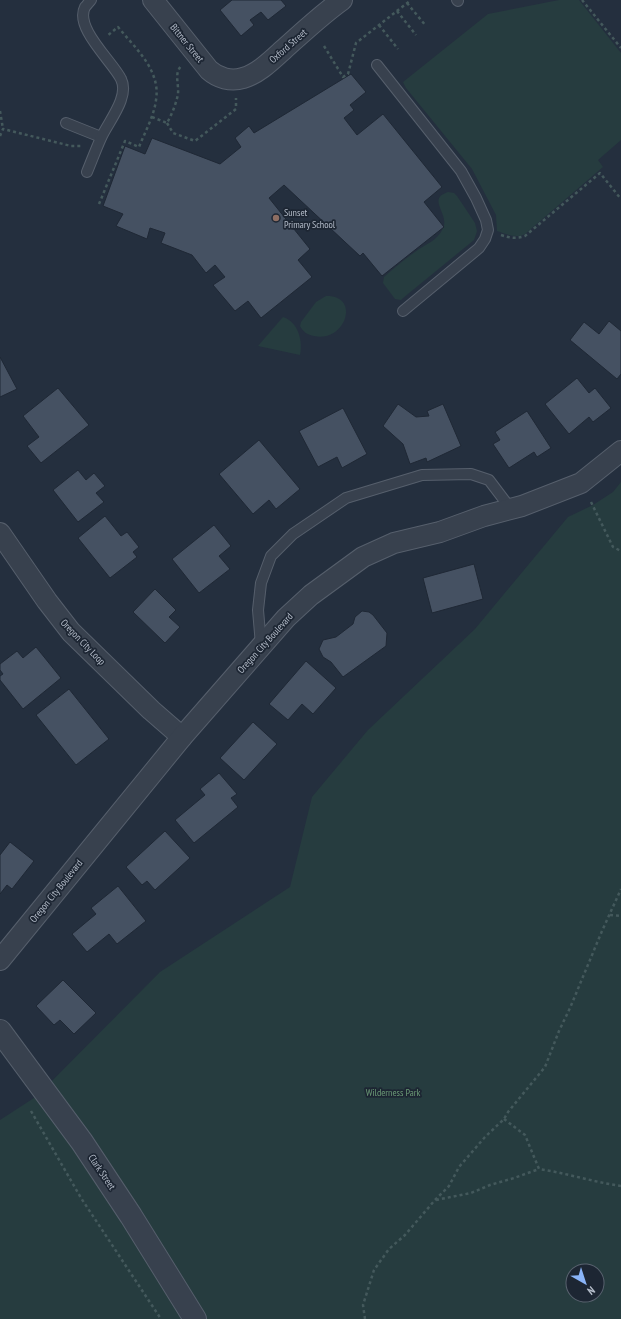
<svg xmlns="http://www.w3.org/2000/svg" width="621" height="1319" viewBox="0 0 621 1319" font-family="'PT Sans Narrow',sans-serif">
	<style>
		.green { fill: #263c3f; fill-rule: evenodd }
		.building { fill: #455162; stroke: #1f2835 }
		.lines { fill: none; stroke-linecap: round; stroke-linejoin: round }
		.service-casing { stroke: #565f6c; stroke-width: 12 }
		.minor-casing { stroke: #565f6c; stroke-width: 22 }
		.tertiary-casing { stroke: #565f6c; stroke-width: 24 }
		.path { stroke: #44595c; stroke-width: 2.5; stroke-dasharray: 3 3; stroke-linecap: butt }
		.service { stroke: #38414e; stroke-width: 10 }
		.minor { stroke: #38414e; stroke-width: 20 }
		.tertiary { stroke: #38414e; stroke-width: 22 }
		.education-dot { fill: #8d6e63; stroke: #1d2633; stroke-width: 1.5 }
		.labels { text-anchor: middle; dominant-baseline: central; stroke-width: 3.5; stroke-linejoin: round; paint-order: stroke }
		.street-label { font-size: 10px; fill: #b4bcc9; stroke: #1d2633 }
		.poi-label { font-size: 10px; fill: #b4bcc9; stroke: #1d2633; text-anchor: start }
		.park-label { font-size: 10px; fill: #6b9a76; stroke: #1d2633 }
	</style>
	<rect width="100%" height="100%" fill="#242f3e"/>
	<g class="green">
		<path d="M559,0H579L621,53V140L598,160L603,167L525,234C516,239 506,234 497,231L496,215L472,169L406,88L403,82L488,14Z"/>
		<path d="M448,192L454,193L457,196L475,223L477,231L474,240L403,298L401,300L395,299L383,283L384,277C394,268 405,259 415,252C425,244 438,241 443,228C450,214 426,199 448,192Z"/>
		<path d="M326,296C361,295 346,343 314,336C308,335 303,332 300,326L301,322L316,302Z"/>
		<path d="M283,317C298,322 303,340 300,355L258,346Z"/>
		<path d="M621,482V1319H0V1120L37,1096L160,972L290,887L312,797L368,730L475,629L568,517L593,505L613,492ZM573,1271H597V1295H573Z"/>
	</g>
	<g class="building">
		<path d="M232,0H281L286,6L268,20L261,12L250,20L254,25L241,36L220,10Z"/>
		<path d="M351,74L366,92L350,105L354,110L344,118L357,135L383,114L442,187L424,202L444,227L382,276L363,253L360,256L284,185L269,198L310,249L298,260L312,277L261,318L248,301L235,311L213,285L225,277L215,265L206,273L192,255L161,243L165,233L150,228L147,239L116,226L123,214L103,206L125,146L145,154L152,138L220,164L241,147L235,138L249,126L254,133Z"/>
		<path d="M609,321L621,331V374L617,379L570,340L584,322L599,334Z"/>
		<path d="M0,357L17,389L0,397Z"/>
		<path d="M577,378L589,393L595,388L611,408L593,422L589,417L569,434L545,404Z"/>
		<path d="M58,388L89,425L41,463L27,446L39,437L23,416Z"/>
		<path d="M398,404L416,417L429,416L427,411L443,404L461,446L427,462L426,458L410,464L403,444L383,426Z"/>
		<path d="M343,408L367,454L342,468L337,457L318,467L299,431Z"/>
		<path d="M527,411L551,448L537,457L534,452L509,468L493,444L500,440L495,432Z"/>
		<path d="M259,440L300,489L276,509L269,500L253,514L219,474Z"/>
		<path d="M78,470L86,480L94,473L105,486L96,493L104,502L78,522L53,490Z"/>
		<path d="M105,516L121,536L127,532L139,547L133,552L137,557L110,578L78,538Z"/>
		<path d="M214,525L231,546L219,556L230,569L199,593L172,559Z"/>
		<path d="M474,564L483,599L432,613L423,578Z"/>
		<path d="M155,589L176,610L169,617L180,627L165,643L133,612Z"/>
		<path d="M362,611L369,612L373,615L387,633L386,646L343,677L331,662L323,657L319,649L323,640L336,637L353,624L355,617Z"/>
		<path d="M36,647L61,678L23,709L0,680V676L3,674L0,670V664L17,651L23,658Z"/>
		<path d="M306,661L336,688L313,714L302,704L288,720L269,704Z"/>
		<path d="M69,689L109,739L76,765L36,715Z"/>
		<path d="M253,722L277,744L244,780L220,758Z"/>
		<path d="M219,773L237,794L231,798L238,807L194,843L175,820L205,795L200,789Z"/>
		<path d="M165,831L190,858L155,890L147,881L142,885L126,867Z"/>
		<path d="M10,842L34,861L12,889L7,885L0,894V855Z"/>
		<path d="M118,886L146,921L117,944L109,934L87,952L72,934L96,914L91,908Z"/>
		<path d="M63,980L96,1013L74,1034L60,1020L54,1025L36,1006Z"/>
	</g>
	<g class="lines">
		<defs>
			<g id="service">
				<path d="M457,0L458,1"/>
				<path d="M377,65L461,171L476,198L486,220L488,230L485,239L479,248L403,311"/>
				<path d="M66,123L101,137"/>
				<path d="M87,172C92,160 96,149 101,138C108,122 130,97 121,79C113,62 74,28 85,7C87,5 89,2 91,0"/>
				<path d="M261,645L258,610L261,583L271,556L293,534L346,498L422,475L471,474L489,480L511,509"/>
			</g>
			<g id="minor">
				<path d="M153,0L209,70C218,78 231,82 243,78C258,74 272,60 283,50C302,33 321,15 342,0"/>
				<path d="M0,533L47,601L71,632L151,710L182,737"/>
				<path d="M0,960L182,737L286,618L311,595L363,557L394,543L440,532L484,516L522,506L581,483L621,451"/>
			</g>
			<path id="tertiary" d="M0,1031L82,1142L131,1216L195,1319"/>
		</defs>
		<use href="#service" class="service-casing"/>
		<use href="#minor" class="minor-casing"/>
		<use href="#tertiary" class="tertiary-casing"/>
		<g class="path">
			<path d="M582,0L621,48"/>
			<path d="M407,3L426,26"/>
			<path d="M397,11L416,35"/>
			<path d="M379,25L398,49"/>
			<path d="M324,46L343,77L348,74L356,43L411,0"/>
			<path d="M0,111L3,129"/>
			<path d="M152,117L167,123C172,114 176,104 178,94C179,84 174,74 181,66"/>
			<path d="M167,123L173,133L195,141L236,109V98"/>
			<path d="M0,136L3,129L71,146H81"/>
			<path d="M99,204L125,141L139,147C145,132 154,116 156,100C161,70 135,48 118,27L107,36"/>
			<path d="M501,235C510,238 516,239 525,236L600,173L621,199"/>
			<path d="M591,502L613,547L621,551"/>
			<path d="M610,915L621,916"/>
			<path d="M31,1111L81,1198L161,1319"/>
			<path d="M504,1119L525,1135L539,1169C566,1173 593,1182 621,1186"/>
			<path d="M436,1200L471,1193L490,1185L514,1178L539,1169"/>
			<path d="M365,1319L363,1305L374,1270L389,1249L405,1235L435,1200L449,1186L459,1167L485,1137L504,1119L508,1112L545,1067L559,1031L570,1008L602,931L621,889"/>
		</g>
		<use href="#service" class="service"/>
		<use href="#minor" class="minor"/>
		<use href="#tertiary" class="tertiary"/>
	</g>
	<circle class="education-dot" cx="276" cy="218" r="4"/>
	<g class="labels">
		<g class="street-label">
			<text transform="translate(187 43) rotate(51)">Bittner Street</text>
			<text transform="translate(288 46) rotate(-41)">Oxford Street</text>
			<text transform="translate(83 642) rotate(46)">Oregon City Loop</text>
			<text transform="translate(265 643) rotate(-48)">Oregon City Boulevard</text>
			<text transform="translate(56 891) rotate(-51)">Oregon City Boulevard</text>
			<text transform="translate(102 1172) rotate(56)">Clark Street</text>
		</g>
		<g class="poi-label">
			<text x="284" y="212">Sunset<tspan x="284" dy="12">Primary School</tspan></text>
		</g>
		<g class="park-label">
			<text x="393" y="1092">Wilderness Park</text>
		</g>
	</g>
	<g transform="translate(585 1283) rotate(141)"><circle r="19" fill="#1d2633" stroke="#59626f"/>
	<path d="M0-3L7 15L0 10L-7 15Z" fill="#8ab4f8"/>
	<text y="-6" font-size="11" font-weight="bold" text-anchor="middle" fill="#b4bcc9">N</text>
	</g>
</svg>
